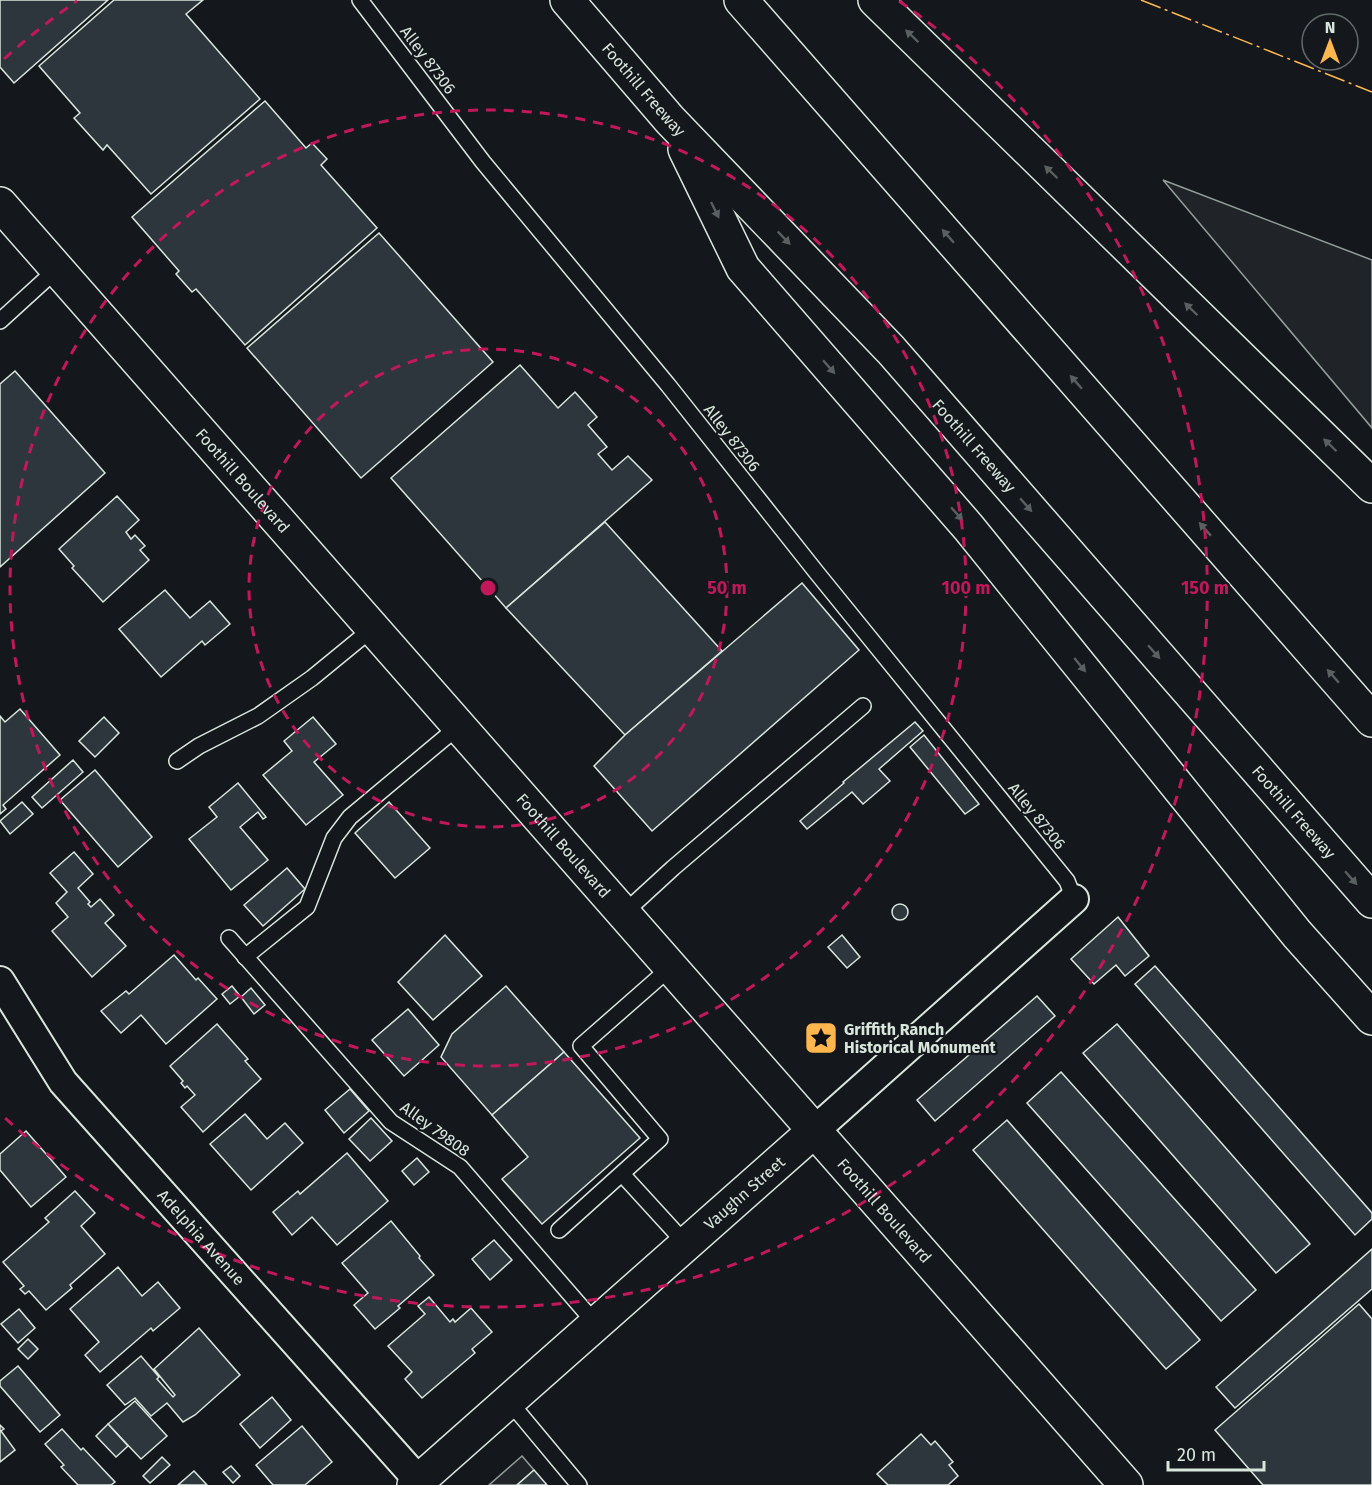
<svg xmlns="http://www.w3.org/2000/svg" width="1372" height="1485" viewBox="0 0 1372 1485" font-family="'Fira Sans',sans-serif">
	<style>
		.green { fill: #202428; stroke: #939e99; stroke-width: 1.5 }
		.building { fill: #2c363c; stroke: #d8e6dc; stroke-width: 1.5 }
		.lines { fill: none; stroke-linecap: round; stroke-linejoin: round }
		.service-casing { stroke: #d8e6dc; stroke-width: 18 }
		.minor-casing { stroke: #d8e6dc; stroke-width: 32 }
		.tertiary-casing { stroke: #d8e6dc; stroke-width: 36 }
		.primary-casing { stroke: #d8e6dc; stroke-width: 36 }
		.motorway-casing { stroke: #d8e6dc; stroke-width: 36 }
		.service { stroke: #14181c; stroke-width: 15 }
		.minor { stroke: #14181c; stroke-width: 28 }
		.tertiary { stroke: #14181c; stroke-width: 33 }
		.primary { stroke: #14181c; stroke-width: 33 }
		.motorway { stroke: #14181c; stroke-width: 33 }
		.power { stroke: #ffb74d; stroke-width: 1.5; stroke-dasharray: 21 4.5 3 4.5; stroke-linecap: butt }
		.oneway { fill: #59605f }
		.ring { fill: none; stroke: #c2185b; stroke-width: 3; stroke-dasharray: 10 8 }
		.labels { text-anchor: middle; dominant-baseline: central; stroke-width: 4.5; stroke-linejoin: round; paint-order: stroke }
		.street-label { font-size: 16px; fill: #d8e6dc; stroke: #14181c }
		.poi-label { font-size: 16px; font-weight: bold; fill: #d8e6dc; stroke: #14181c; text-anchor: start }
		.centre { fill: #c2185b; stroke: #14181c; stroke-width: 3 }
		.ring-label { font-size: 18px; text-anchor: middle; font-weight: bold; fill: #c2185b; stroke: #14181c; stroke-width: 4.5; stroke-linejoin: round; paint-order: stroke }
	</style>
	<rect width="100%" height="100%" fill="#14181c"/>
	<g class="green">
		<path d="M1163,180L1372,260V428Z"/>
		<path d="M522,1456L534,1470L517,1485H489Z"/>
	</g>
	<g class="building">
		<path d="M0,0H108L14,83L0,67Z"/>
		<path d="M114,0H203L186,14L260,99L151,194L107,145L103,150L74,118L80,113L39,66Z"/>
		<path d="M265,101L306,148L312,143L327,159L321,165L377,228L245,345L196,289L192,292L176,274L179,271L132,217Z"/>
		<path d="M379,233L493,362L361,478L247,348Z"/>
		<path d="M520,365L558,408L575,392L597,417L588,425L607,447L598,454L612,470L628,456L652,480L506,608L391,478Z"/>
		<path d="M15,371L105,473L0,567V384Z"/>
		<path d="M117,496L139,520L126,532L131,539L135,535L145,546L140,550L149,560L103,602L72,568L74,566L59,549Z"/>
		<path d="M605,522L722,651L625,735L506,608Z"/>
		<path d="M802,583L859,650L652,831L594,766L625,735Z"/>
		<path d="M165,590L190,618L210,601L230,624L205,645L202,641L161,677L119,629Z"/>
		<path d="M20,709L60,755L3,805L6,809L0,814V716L5,722Z"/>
		<path d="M104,717L119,733L95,757L79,741Z"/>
		<path d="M313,717L336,744L314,762L343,795L306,825L263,775L292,751L284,741Z"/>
		<path d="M915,722L923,731L879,769L890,781L863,804L852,792L807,829L800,821L844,783L843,782Z"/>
		<path d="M924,735L979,804L965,814L910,747Z"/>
		<path d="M73,760L83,772L42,808L32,797Z"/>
		<path d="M95,770L152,837L118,867L60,800Z"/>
		<path d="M238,783L266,817L263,819L258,812L240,827L268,860L231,890L189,839L217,817L209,807Z"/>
		<path d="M22,802L33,814L10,834L0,821Z"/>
		<path d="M389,802L430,848L395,878L355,833Z"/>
		<path d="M74,852L93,874L78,888L90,902L88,904L91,907L100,899L114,915L105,923L126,946L92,977L52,931L68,917L56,903L67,892L50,873Z"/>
		<path d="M287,868L305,889L263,926L244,905Z"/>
		<circle cx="900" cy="912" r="8"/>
		<path d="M1118,917L1149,956L1125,976L1116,965L1094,984L1071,959Z"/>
		<path d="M445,935L482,976L433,1020L398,982Z"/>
		<path d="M842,935L860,957L847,968L828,947Z"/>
		<path d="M174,955L196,980L198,978L217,999L166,1044L141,1015L121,1033L101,1011L126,991L129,994Z"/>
		<path d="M1155,966L1372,1213V1219L1355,1235L1135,984Z"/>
		<path d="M232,986L240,996L230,1004L222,994Z"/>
		<path d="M506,986L564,1052L492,1115L441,1057L452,1034Z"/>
		<path d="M251,988L265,1005L254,1014L241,997Z"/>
		<path d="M1037,996L1055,1016L935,1121L917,1100Z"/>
		<path d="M408,1009L439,1045L404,1076L372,1040Z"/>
		<path d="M217,1024L248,1059L245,1061L261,1079L203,1132L181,1107L195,1095L187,1086L185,1088L181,1083L183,1081L170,1066Z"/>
		<path d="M1117,1024L1310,1244L1276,1273L1083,1053Z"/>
		<path d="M564,1052L640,1138L542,1224L502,1179L528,1157L492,1115Z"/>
		<path d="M1061,1072L1256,1290L1221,1321L1027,1103Z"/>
		<path d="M350,1089L369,1111L344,1133L325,1110Z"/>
		<path d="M245,1114L267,1139L285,1123L303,1143L251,1190L210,1144Z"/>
		<path d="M371,1118L392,1141L370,1161L349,1139Z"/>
		<path d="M1007,1120L1200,1340L1166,1369L973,1150Z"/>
		<path d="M26,1131L66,1177L31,1207L0,1170V1154Z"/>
		<path d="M347,1153L388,1201L337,1245L312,1217L292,1235L273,1212L298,1191L300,1194Z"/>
		<path d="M417,1158L429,1172L414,1185L402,1171Z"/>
		<path d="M75,1191L95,1213L81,1226L105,1254L70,1285L72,1288L46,1310L29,1291L25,1294L20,1289L24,1286L3,1262L49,1222L45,1218Z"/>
		<path d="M391,1221L420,1256L419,1258L434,1275L398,1306L400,1308L375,1329L354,1305L368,1293L342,1263Z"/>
		<path d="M494,1240L512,1260L490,1280L472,1259Z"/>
		<path d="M1372,1249V1289L1235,1408L1216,1387Z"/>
		<path d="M118,1267L142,1296L158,1282L180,1308L153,1331L151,1328L100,1372L85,1355L99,1342L70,1309Z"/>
		<path d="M429,1297L450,1322L453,1319L455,1322L471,1308L492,1332L472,1349L475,1353L422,1398L405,1379L412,1372L388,1346L425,1314L418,1306Z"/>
		<path d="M1359,1304L1372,1319V1485H1263L1215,1430Z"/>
		<path d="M19,1309L35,1328L18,1343L1,1324Z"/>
		<path d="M199,1328L240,1375L195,1415L183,1422L167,1403L151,1416L135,1398L125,1405L107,1385L141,1356L159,1377L157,1379L173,1397L175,1395L154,1369Z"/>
		<path d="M28,1339L38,1349L28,1359L18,1349Z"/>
		<path d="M18,1366L60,1415L40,1432L0,1386V1381Z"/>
		<path d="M272,1397L291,1420L260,1448L240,1424Z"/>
		<path d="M135,1401L167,1436L141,1459L108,1424Z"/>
		<path d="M108,1424L128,1446L116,1457L96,1436Z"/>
		<path d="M0,1425L4,1429L1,1431L15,1450L0,1462Z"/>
		<path d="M302,1426L332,1462L305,1485H273L256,1465Z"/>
		<path d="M62,1429L81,1450L83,1448L115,1482L111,1485H78L61,1467L64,1465L45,1444Z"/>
		<path d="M921,1434L931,1445L935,1441L953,1462L949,1465L958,1476L948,1485H888L877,1474Z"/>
		<path d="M162,1457L170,1465L150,1483L143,1476Z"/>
		<path d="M231,1466L240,1476L233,1483L223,1472Z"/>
		<path d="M534,1470L547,1485H517Z"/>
		<path d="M194,1471L207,1485H178Z"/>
	</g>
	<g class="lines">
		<defs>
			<g id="service">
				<path d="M360,0L483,162L668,385L817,573L1067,881L1074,899"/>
				<path d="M0,321L57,269"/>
				<path d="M177,761L199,746L258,716L312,678L373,628"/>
				<path d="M624,913L673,868L863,706"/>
				<path d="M229,938L391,1122L460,1167L596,1324"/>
				<path d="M245,957L307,907L334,838L350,817L459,726"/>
				<path d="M622,1174L686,1244"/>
				<path d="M559,1230L660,1139L581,1046L671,967"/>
				<path d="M509,1401L579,1485"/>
			</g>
			<g id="minor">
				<path id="s1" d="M0,981L63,1082L419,1481"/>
				<path d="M814,1131L1074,899"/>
			</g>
			<g id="tertiary">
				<path id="s2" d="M414,1485L814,1131"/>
			</g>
			<g id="primary">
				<path id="s3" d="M0,204L1126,1485"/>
			</g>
			<g id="motorway">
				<path id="s4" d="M567,0L670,120L891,350L1372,901"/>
				<path d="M741,0L1372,720"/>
				<path d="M875,0L1372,486"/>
				<path d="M685,149L743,268L969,528L1297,934L1372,1018"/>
			</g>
		</defs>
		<use href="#service" class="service-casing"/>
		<use href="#minor" class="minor-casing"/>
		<use href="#tertiary" class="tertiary-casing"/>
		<use href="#primary" class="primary-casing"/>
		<use href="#motorway" class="motorway-casing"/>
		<use href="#service" class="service"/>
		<use href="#minor" class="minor"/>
		<use href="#tertiary" class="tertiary"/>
		<use href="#primary" class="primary"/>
		<use href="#motorway" class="motorway"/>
		<path class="power" d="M1141,0L1372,92"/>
	</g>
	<defs><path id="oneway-solid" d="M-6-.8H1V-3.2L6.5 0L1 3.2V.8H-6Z" transform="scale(1.5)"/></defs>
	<g class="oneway">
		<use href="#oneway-solid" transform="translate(912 36) rotate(-136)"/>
		<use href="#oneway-solid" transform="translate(1051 172) rotate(-136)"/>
		<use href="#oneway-solid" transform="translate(715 210) rotate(64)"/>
		<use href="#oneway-solid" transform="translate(948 236) rotate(-131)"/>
		<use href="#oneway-solid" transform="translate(784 238) rotate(46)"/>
		<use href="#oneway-solid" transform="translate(1191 309) rotate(-136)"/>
		<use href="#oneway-solid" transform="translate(829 367) rotate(49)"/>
		<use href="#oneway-solid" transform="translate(1076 382) rotate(-131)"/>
		<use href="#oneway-solid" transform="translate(1330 445) rotate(-136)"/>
		<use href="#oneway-solid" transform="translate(1026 505) rotate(49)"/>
		<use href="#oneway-solid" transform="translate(957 514) rotate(49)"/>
		<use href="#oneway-solid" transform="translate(1205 529) rotate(-131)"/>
		<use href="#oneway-solid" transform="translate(1154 652) rotate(49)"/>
		<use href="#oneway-solid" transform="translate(1080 665) rotate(51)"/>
		<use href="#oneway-solid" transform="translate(1333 676) rotate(-131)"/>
		<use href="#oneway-solid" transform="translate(1351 878) rotate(49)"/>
	</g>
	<g class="ring">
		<circle cx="488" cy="588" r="239"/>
		<circle cx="488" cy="588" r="478"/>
		<path d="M4 59A717 717 0 0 1 77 1M899 1A717 717 0 1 1 4 1117"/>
	</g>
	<defs>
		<symbol id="sight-square" viewBox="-11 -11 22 22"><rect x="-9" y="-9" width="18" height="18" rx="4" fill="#ffb74d" stroke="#14181c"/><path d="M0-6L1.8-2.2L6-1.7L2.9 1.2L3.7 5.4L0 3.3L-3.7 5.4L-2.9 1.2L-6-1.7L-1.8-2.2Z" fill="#111"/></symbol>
	</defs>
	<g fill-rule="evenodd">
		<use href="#sight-square" x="802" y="1019" width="38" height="38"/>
	</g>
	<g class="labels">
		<g class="street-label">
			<text transform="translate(428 60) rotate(53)">Alley 87306</text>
			<text stroke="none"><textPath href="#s4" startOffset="118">Foothill Freeway</textPath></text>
			<text transform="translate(732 438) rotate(52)">Alley 87306</text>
			<text stroke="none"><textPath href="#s4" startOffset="604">Foothill Freeway</textPath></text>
			<text stroke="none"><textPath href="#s3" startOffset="368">Foothill Boulevard</textPath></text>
			<text stroke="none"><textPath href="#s4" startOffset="1090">Foothill Freeway</textPath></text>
			<text transform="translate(1037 816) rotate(51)">Alley 87306</text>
			<text stroke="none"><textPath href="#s3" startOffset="854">Foothill Boulevard</textPath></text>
			<text transform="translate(435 1129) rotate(36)">Alley 79808</text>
			<text stroke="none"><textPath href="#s2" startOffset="441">Vaughn Street</textPath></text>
			<text stroke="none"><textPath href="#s3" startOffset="1340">Foothill Boulevard</textPath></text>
			<text stroke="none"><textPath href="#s1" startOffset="327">Adelphia Avenue</textPath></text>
		</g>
		<g class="poi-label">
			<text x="844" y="1029">Griffith Ranch<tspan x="844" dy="18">Historical Monument</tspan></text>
		</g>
	</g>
	<circle cx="488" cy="588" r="9" class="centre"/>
	<g class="ring-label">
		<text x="727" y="594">50 m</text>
		<text x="966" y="594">100 m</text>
		<text x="1205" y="594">150 m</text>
	</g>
	<g transform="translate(1330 42)"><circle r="28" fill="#14181c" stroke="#626a69" stroke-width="1.5"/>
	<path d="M0-4.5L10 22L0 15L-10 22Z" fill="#ffb74d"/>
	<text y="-9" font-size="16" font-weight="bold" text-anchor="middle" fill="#d8e6dc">N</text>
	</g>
	<path d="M1168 1461v9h96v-9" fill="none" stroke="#d8e6dc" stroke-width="3"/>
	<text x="1177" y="1461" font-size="18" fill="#d8e6dc" stroke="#14181c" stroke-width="4.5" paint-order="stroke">20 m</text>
</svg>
